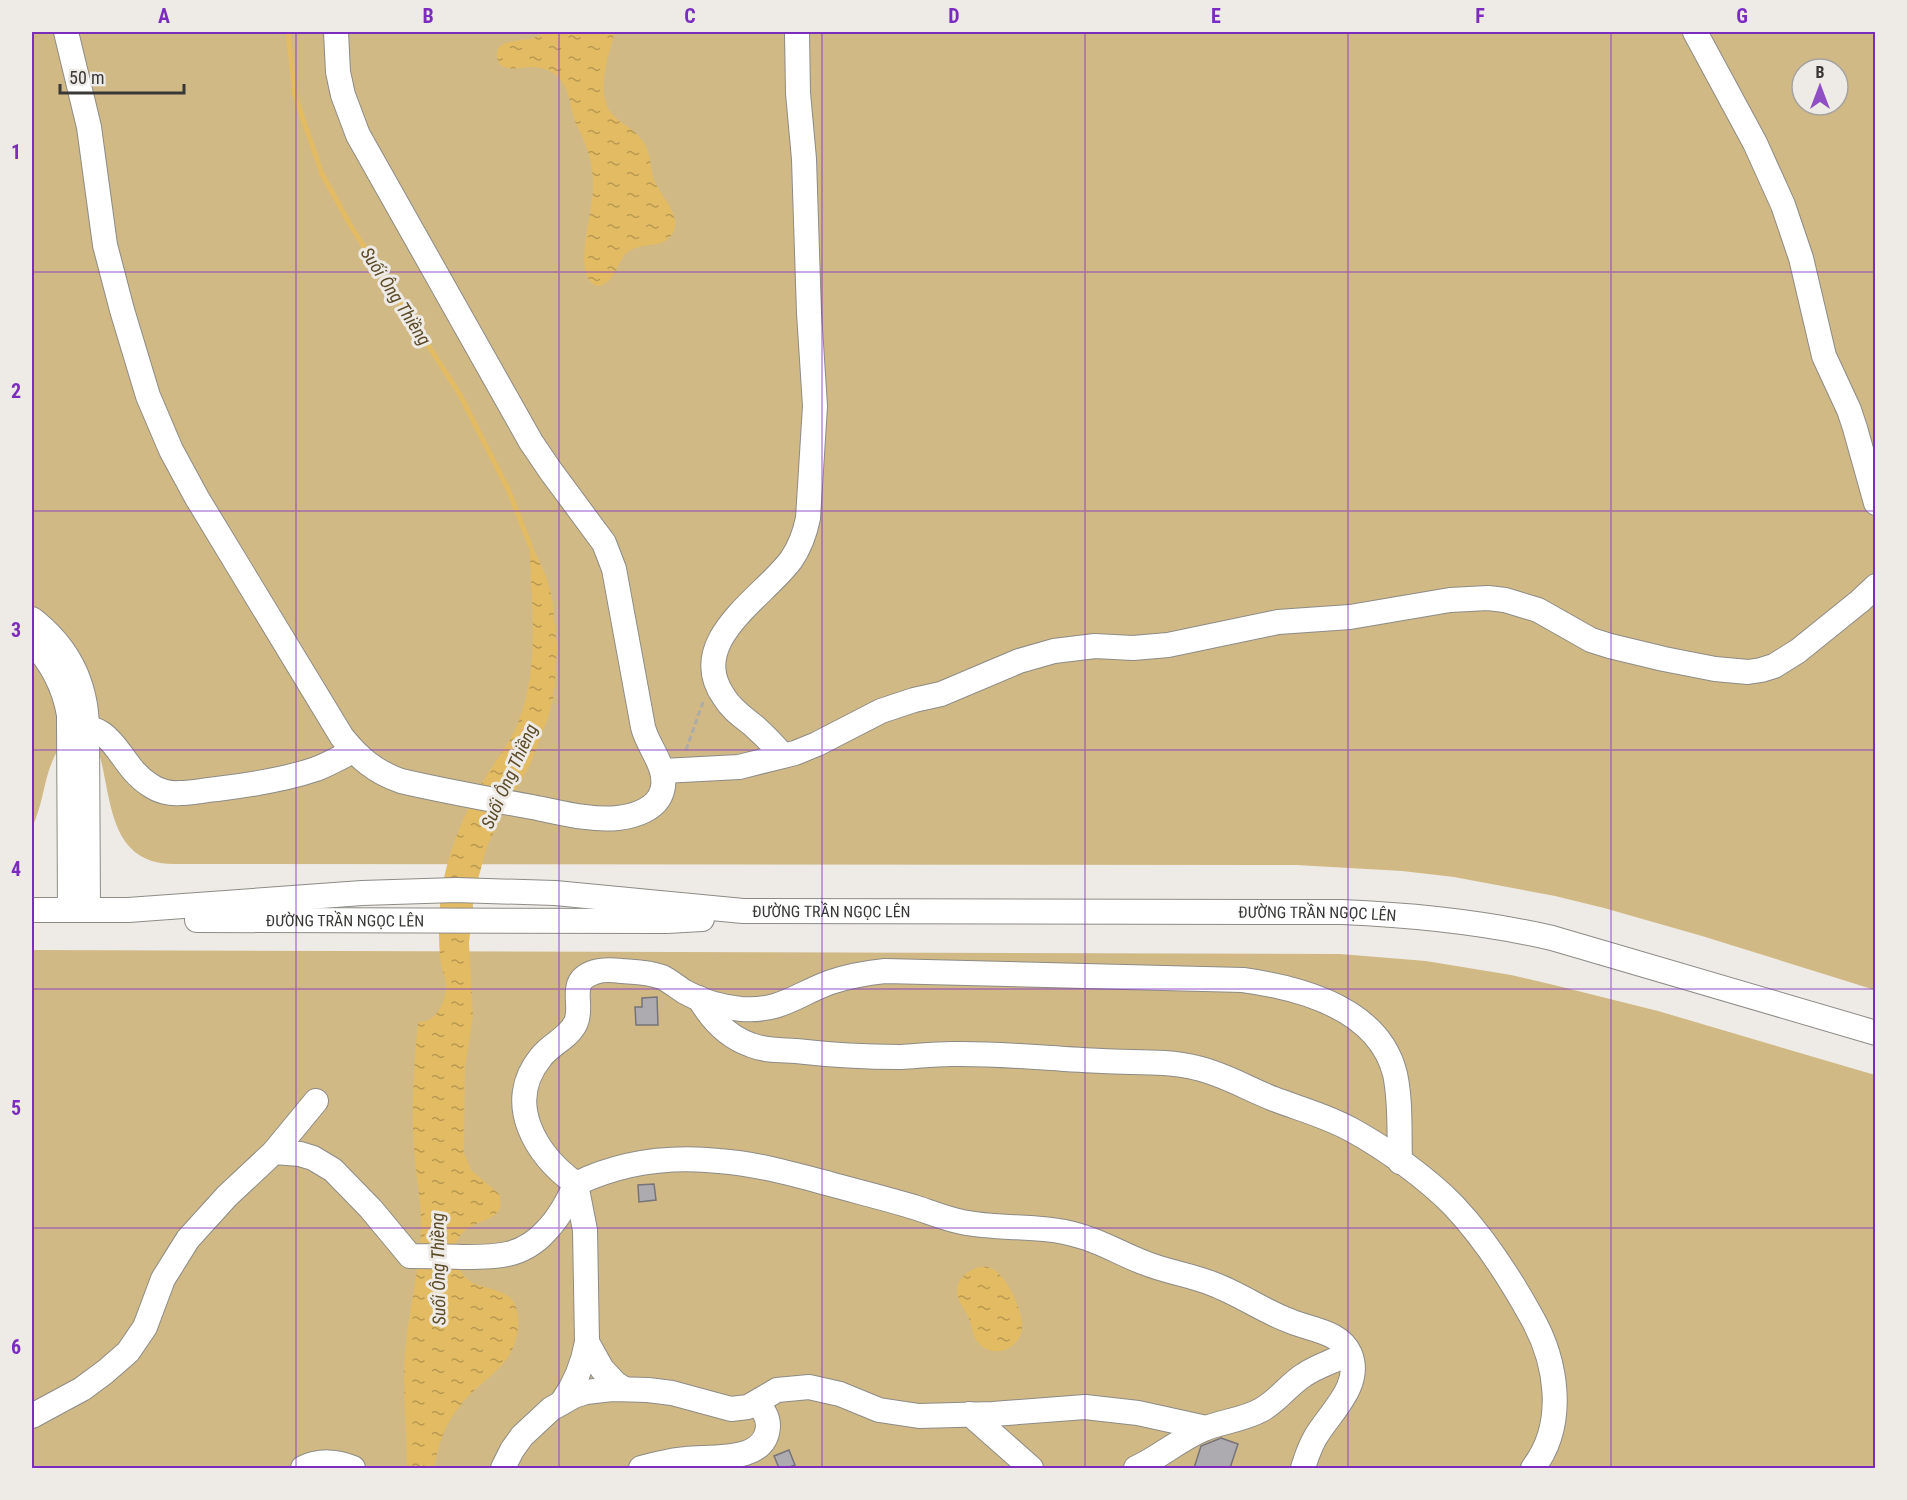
<svg xmlns="http://www.w3.org/2000/svg" width="1907" height="1500" viewBox="0 0 1907 1500" font-family="'Roboto Condensed',sans-serif">
	<style>
		.grass { fill: #d1b986; fill-rule: evenodd }
		.water { fill: url(#water-ripples) }
		.lines { fill: none; stroke-linecap: round; stroke-linejoin: round }
		.stream { stroke: #e2bb63; stroke-width: 5 }
		.building { fill: #adabb0; stroke: #767479; stroke-width: 1.5 }
		.minor-casing { stroke: #8d8b86; stroke-width: 26 }
		.path { stroke: #aeaca8; stroke-width: 3; stroke-dasharray: 6 3; stroke-linecap: butt }
		.minor { stroke: #fff; stroke-width: 24 }
		.grid { fill: none; stroke: #7b2cbf; stroke-width: 1.5; stroke-opacity: 0.55 }
		.labels { text-anchor: middle; dominant-baseline: central; stroke-width: 6; stroke-linejoin: round; paint-order: stroke }
		.street-label { font-size: 16px; fill: #393836; stroke: #eeebe6 }
		.water-label { font-size: 18px; font-style: italic; fill: #5b4a25; stroke: #eeebe6 }
		.neatline { fill: none; stroke: #7b2cbf; stroke-width: 2 }
		.grid-label { font-size: 20px; text-anchor: middle; font-weight: bold; fill: #7b2cbf }
	</style>
	<defs>
		<pattern id="water-ripples" width="26" height="14" patternUnits="userSpaceOnUse" patternTransform="scale(1.5)"><rect width="26" height="14" fill="#e2bb63"/><path d="M2 4q2-2 4 0t4 0M15 11q2-2 4 0t4 0" fill="none" stroke="#b89952"/></pattern>
	</defs>
	<rect width="100%" height="100%" fill="#eeebe6"/>
	<g class="grass">
		<path d="M32,32H1875V990L1702,936L1604,908L1555,896L1454,877L1402,871L1296,865L179,864C172,864 163,864 156,862C106,850 111,786 97,747H60C43,772 45,802 32,827ZM1802,69H1838V105H1802Z"/>
		<path d="M32,950L1340,954L1426,961L1511,975L1554,985L1658,1011L1875,1075V1468H32Z"/>
	</g>
	<g class="water">
		<path d="M544,32H615C609,52 599,83 606,103C612,122 632,125 643,141C651,153 650,167 654,180C660,193 672,206 675,220C676,226 674,233 670,237C659,249 641,242 628,252C617,260 617,278 604,284C600,287 595,286 592,283C574,270 593,210 593,190C594,175 591,160 586,146C583,137 578,129 575,121C569,104 570,84 553,73C547,69 539,67 531,67C520,67 500,74 497,57C494,38 522,42 533,38C537,37 541,34 544,32Z"/>
		<path d="M529,539L546,576L552,598L557,648L554,694L548,718L530,765L506,806L486,849L474,895L469,943L473,1016L465,1067L464,1153L471,1170L499,1194C510,1228 462,1213 455,1248C454,1254 456,1260 458,1265C470,1302 522,1273 518,1327C515,1368 481,1378 460,1406C445,1424 438,1445 434,1468H407C407,1430 402,1393 405,1354C408,1312 420,1270 421,1227C421,1201 416,1175 414,1150C411,1107 414,1064 418,1022C436,1023 446,1002 446,986C446,980 444,975 442,969C439,955 439,938 439,924C439,909 441,893 444,878C451,844 467,808 485,778C496,760 510,743 518,723C541,666 531,599 529,539Z"/>
		<path d="M976,1268C981,1267 986,1266 990,1268C1006,1273 1023,1311 1022,1327C1021,1350 992,1360 978,1342C972,1336 973,1328 970,1321C967,1313 962,1307 959,1300C952,1285 963,1273 976,1268Z"/>
	</g>
	<g class="lines">
		<path class="stream" d="M288,32L295,96L322,174L352,228L459,393L508,489L530,545"/>
	</g>
	<g class="building">
		<path d="M657,997L658,1025H636L635,1007H642V998Z"/>
		<path d="M654,1184L656,1200L639,1202L638,1185Z"/>
		<path d="M1221,1438L1238,1444L1230,1468H1194L1201,1446Z"/>
		<path d="M789,1450L795,1465L787,1468H779L774,1456Z"/>
	</g>
	<g class="lines">
		<defs>
			<g id="minor">
				<path d="M66,32L89,127L105,245L122,310L148,396L171,450L197,498L342,737C359,758 375,772 401,781C444,791 488,799 532,807C559,812 590,821 618,818C635,816 657,809 662,791C669,768 648,748 643,727L614,569L604,543L550,470L531,442L358,135L343,95L338,72L336,32"/>
				<path d="M1695,32L1755,143L1783,205L1801,258L1824,356L1849,410L1855,428L1876,503"/>
				<path d="M32,619C67,646 86,682 87,727L88,910"/>
				<path d="M32,642C52,663 64,686 69,715L70,910"/>
				<path d="M69,727C117,721 117,765 150,785C158,791 170,794 180,793C192,793 205,790 217,789C250,785 284,780 316,769C329,764 341,757 353,751"/>
				<path d="M783,756C774,745 764,735 754,726C743,717 731,709 724,697C685,641 763,598 791,560C800,547 805,533 808,518L815,406L809,313L804,159L798,93L797,32"/>
				<path d="M663,771L739,767L795,753L817,744L881,711L914,700L941,694L1019,661L1054,651L1095,646L1133,648L1168,645L1278,622L1350,617L1450,600L1488,598L1505,600L1538,610L1591,640L1610,646L1664,659L1715,669L1748,672L1761,670L1774,666L1798,651L1860,601L1876,586"/>
				<path id="s1" d="M32,910H128L362,893L456,890L555,893L743,911L1342,912C1413,915 1483,922 1552,938L1876,1033"/>
				<path id="s2" d="M197,920L667,921L702,919"/>
				<path d="M699,998C711,1019 728,1037 751,1045C766,1051 780,1050 796,1051C831,1055 866,1057 901,1057C918,1056 935,1054 952,1054C1002,1053 1052,1059 1102,1061C1134,1063 1165,1060 1197,1068C1224,1074 1248,1089 1274,1099C1300,1109 1327,1116 1352,1130C1385,1148 1428,1179 1454,1206C1485,1239 1510,1278 1531,1316C1557,1361 1567,1424 1533,1468"/>
				<path d="M274,1152L300,1154L313,1158L333,1170L371,1209L410,1256C427,1256 444,1256 461,1257C494,1257 522,1258 546,1231C559,1218 568,1200 576,1184"/>
				<path d="M576,1184L585,1230L587,1342L602,1369L615,1383L624,1389"/>
				<path d="M562,1402C576,1383 583,1364 587,1342"/>
				<path d="M970,1414L1031,1468"/>
				<path d="M32,1416L82,1389L105,1372L128,1352L145,1327L163,1279L188,1239L227,1196L274,1152L316,1101"/>
				<path d="M303,1468C319,1460 337,1461 353,1468"/>
				<path d="M503,1468L512,1450L522,1436L551,1409L574,1396L586,1392L612,1389L648,1390L672,1393L731,1409L748,1407L777,1390L809,1387L840,1394L879,1410L919,1416L993,1414L1085,1407L1138,1413L1206,1428"/>
				<path d="M641,1468C656,1464 671,1460 686,1459C710,1456 766,1464 768,1426C768,1416 763,1409 756,1403"/>
				<path d="M1136,1468C1160,1457 1180,1439 1204,1429C1223,1421 1243,1420 1261,1410C1278,1401 1288,1385 1304,1375C1317,1366 1335,1361 1349,1353"/>
				<path d="M1303,1468C1306,1458 1310,1447 1315,1438C1329,1413 1363,1386 1350,1354C1340,1331 1311,1330 1290,1321C1263,1311 1240,1294 1213,1284C1191,1275 1167,1272 1145,1263C1123,1255 1102,1242 1080,1236C1041,1224 1001,1230 962,1222C947,1219 932,1213 917,1208C888,1199 859,1192 830,1184C793,1174 758,1164 719,1161C669,1156 621,1162 576,1184C536,1155 503,1103 541,1057C551,1044 570,1037 576,1022C584,1003 566,981 595,972C603,969 613,970 622,971C636,972 649,972 662,977C670,981 677,987 685,992C701,1001 722,1007 741,1009C781,1012 797,994 831,982C849,976 866,973 885,971L1243,980C1301,988 1379,1009 1395,1074C1401,1101 1399,1134 1400,1162"/>
			</g>
		</defs>
		<use href="#minor" class="minor-casing"/>
		<path class="path" d="M686,750L704,699"/>
		<use href="#minor" class="minor"/>
	</g>
	<path class="grid" d="M296,32V1468M559,32V1468M822,32V1468M1085,32V1468M1348,32V1468M1611,32V1468M32,272H1876M32,511H1876M32,750H1876M32,989H1876M32,1228H1876"/>
	<g class="labels">
		<g class="street-label">
			<text stroke="none"><textPath href="#s1" startOffset="801">ĐƯỜNG TRẦN NGỌC LÊN</textPath></text>
			<text stroke="none"><textPath href="#s1" startOffset="1287">ĐƯỜNG TRẦN NGỌC LÊN</textPath></text>
			<text stroke="none"><textPath href="#s2" startOffset="148">ĐƯỜNG TRẦN NGỌC LÊN</textPath></text>
		</g>
		<g class="water-label">
			<text transform="translate(396 296) rotate(57)">Suối Ông Thiềng</text>
			<text transform="translate(509 776) rotate(-66)">Suối Ông Thiềng</text>
			<text transform="translate(438 1269) rotate(-91)">Suối Ông Thiềng</text>
		</g>
	</g>
	<rect width="1907" height="1500" fill="none" stroke="#eeebe6" stroke-width="66"/>
	<g transform="translate(1820 87)"><circle r="28" fill="#eeebe6" stroke="#a6a3a0" stroke-width="1.5"/>
	<path d="M0-4.5L10 22L0 15L-10 22Z" fill="#8f4ec3"/>
	<text y="-9" font-size="16" font-weight="bold" text-anchor="middle" fill="#393836">B</text>
	</g>
	<path d="M60 84v9h124v-9" fill="none" stroke="#393836" stroke-width="3"/>
	<text x="69" y="84" font-size="18" fill="#393836" stroke="#eeebe6" stroke-width="4.5" paint-order="stroke">50 m</text>
	<rect x="33" y="33" width="1841" height="1434" class="neatline"/>
	<g class="grid-label">
		<text x="164" y="23">A</text>
		<text x="428" y="23">B</text>
		<text x="690" y="23">C</text>
		<text x="954" y="23">D</text>
		<text x="1216" y="23">E</text>
		<text x="1480" y="23">F</text>
		<text x="1742" y="23">G</text>
		<text x="16" y="159">1</text>
		<text x="16" y="398">2</text>
		<text x="16" y="637">3</text>
		<text x="16" y="876">4</text>
		<text x="16" y="1115">5</text>
		<text x="16" y="1354">6</text>
	</g>
</svg>
